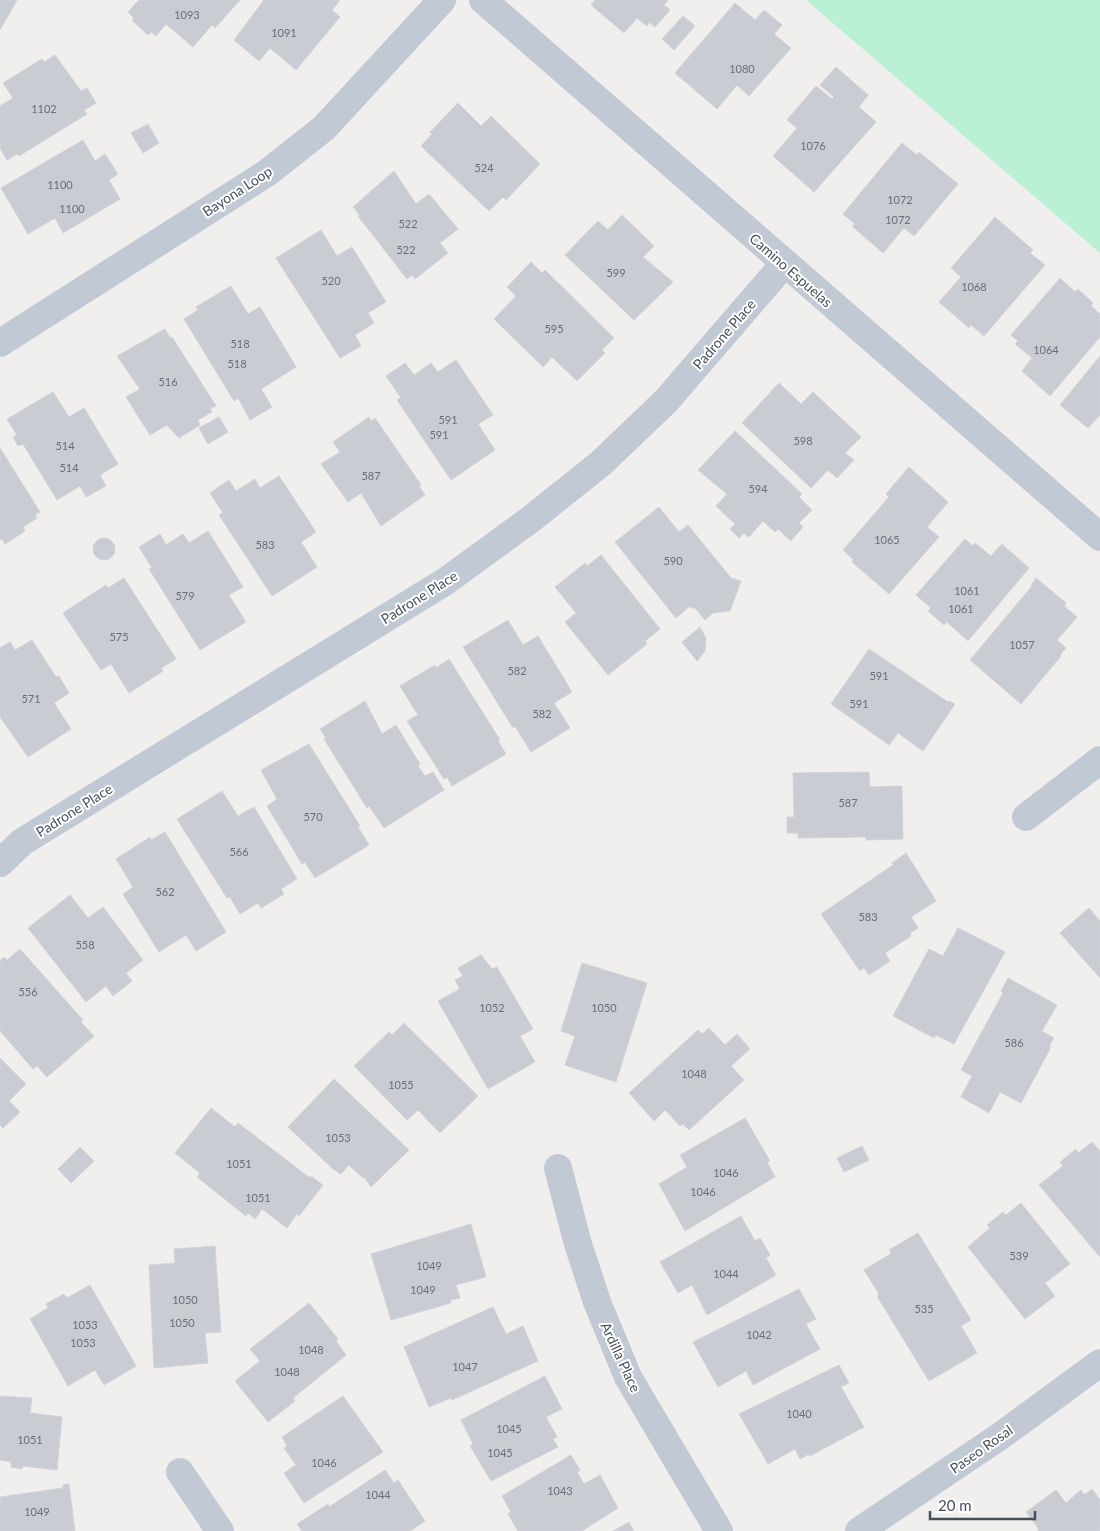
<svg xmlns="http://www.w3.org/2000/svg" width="1100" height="1531" viewBox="0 0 1100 1531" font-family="Lato,sans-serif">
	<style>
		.green { fill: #baf1d5 }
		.building { fill: #caccd4; stroke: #d2d3da }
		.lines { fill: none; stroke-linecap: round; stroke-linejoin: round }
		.minor { stroke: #c1c9d4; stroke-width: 28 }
		.labels { text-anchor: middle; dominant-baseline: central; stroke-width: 4; stroke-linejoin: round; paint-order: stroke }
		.number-label { font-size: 11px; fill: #666e7a }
		.street-label { font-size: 14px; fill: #454f5c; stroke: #fff }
	</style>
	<rect width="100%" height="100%" fill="#f1eeee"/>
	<path class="green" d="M806,0H1100V253Z"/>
	<g class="building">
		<path d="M0,0H17L0,30Z"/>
		<path d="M139,0H240L215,28L212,25L193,47L166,24L156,36L151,32L148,35L132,20L134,18L128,12Z"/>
		<path d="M264,0H340L332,10L340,17L296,70L270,48L259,61L234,40Z"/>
		<path d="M595,0H668L664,5L670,10L655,27L649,22L647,26L637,18L624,33L591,5Z"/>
		<path d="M735,3L755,20L764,10L782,25L774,34L791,48L749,96L737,85L717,109L675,73Z"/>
		<path d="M683,16L695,26L674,50L662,39Z"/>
		<path d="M55,55L81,91L87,88L96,103L84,110L87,114L19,156L17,154L7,160L0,148V106L13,98L3,83L42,59L44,62Z"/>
		<path d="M836,67L868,95L859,107L876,122L814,192L773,156L797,128L787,120L816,86L832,99L834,97L820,85Z"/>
		<path d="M458,103L481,126L491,116L540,164L506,200L503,197L489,211L421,146L432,134L430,132Z"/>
		<path d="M148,124L159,143L143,153L131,133Z"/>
		<path d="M83,140L95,161L105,154L118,174L109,180L120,199L63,233L55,218L28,234L1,188Z"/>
		<path d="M902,143L917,155L919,152L958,184L914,236L904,228L883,253L852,226L855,224L843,214Z"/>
		<path d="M394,171L416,204L429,194L458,229L440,243L448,253L415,279L412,275L407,279L358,216L360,215L353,207Z"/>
		<path d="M622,215L654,246L643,257L673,282L634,320L565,255L598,221L608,230Z"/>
		<path d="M995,217L1033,250L1030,253L1045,265L984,336L971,325L969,328L939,302L961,277L951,268Z"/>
		<path d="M321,230L337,256L352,247L386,302L368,313L374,323L355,335L361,346L340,358L276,258Z"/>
		<path d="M531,262L542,273L545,270L614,338L602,350L605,353L577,381L552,357L543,367L494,319L516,296L507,287Z"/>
		<path d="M1060,278L1075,292L1078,289L1093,303L1091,306L1100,314V337L1050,396L1022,371L1032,358L1015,344L1018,341L1011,335Z"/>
		<path d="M231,286L248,314L260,307L296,367L261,389L272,407L250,420L238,398L234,401L184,319L198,310L196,307Z"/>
		<path d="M165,329L170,338L172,337L216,406L210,409L212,412L198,420L200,425L179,438L167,425L150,435L126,397L140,389L117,356Z"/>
		<path d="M1100,356V415L1088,428L1060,405Z"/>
		<path d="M456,360L493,415L478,424L495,450L451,480L397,400L401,398L386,376L405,363L414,375L431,363L438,372Z"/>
		<path d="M779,383L801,404L813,392L861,437L845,453L854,460L837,478L828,470L811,488L742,423Z"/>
		<path d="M53,392L69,417L84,408L118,464L100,475L106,486L86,497L80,486L57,500L23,444L18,446L13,437L17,435L7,419Z"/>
		<path d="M219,417L228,432L208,444L199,428Z"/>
		<path d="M369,417L371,421L375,418L421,485L419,486L425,495L381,526L361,493L348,502L321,464L340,452L333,442Z"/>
		<path d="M735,431L802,494L799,497L812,510L799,523L803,527L791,541L778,529L775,532L763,521L749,537L744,533L739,538L730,529L735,524L716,506L727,494L698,470Z"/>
		<path d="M0,448L40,512L35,515L37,518L23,527L25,531L5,544L2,539L0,540Z"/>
		<path d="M909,467L948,502L927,527L939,537L889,594L852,562L854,560L843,550L889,497L886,494Z"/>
		<path d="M279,476L316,532L301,542L317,567L272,596L219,515L223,513L210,493L229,480L236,491L255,479L260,488Z"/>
		<path d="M659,507L679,532L688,525L731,578L741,581L730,611L713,613L705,620L694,607L692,609L690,606L676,618L615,542Z"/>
		<path d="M208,531L243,587L229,595L246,622L200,650L149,569L152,568L139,547L160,534L166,545L183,534L189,543Z"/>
		<circle cx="104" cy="549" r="11"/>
		<path d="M965,539L973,546L975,543L991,556L1002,544L1029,568L968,641L947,622L944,625L928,611L931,608L916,595Z"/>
		<path d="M601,555L660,629L645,641L647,644L608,675L565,622L576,613L555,587L585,563L587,566Z"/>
		<path d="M124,578L176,659L161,668L163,671L129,693L111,664L101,670L63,613L106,585L108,588Z"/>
		<path d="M1036,578L1066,603L1064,606L1077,617L1057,640L1066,648L1060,655L1061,656L1021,704L970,660L1032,586L1031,585Z"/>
		<path d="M508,620L523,645L538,636L572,692L554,703L570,728L531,752L515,726L513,728L463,647Z"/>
		<path d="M700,627L706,638L705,651L697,661L682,642Z"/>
		<path d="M32,640L56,677L59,676L69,693L54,703L71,729L28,757L0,717V648L10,642L15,650Z"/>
		<path d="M869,649L948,702L949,701L955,704L923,751L898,733L889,745L831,704Z"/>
		<path d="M449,659L500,740L498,741L506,754L452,786L447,777L444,779L407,721L418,715L400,686L435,665L436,668Z"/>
		<path d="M365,701L382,734L396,725L420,764L418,766L425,776L433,772L444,790L384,828L369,806L367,808L324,739L326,738L320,729Z"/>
		<path d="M309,744L360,826L358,827L369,845L315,878L305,862L302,864L267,806L277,799L261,770Z"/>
		<path d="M869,772L870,787L902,786L903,839L866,840V837L798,838V833H787V817H794L793,773Z"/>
		<path d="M222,791L238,816L254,807L297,879L281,889L284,894L261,908L258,903L240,914L230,897L227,898L177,819Z"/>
		<path d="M165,832L226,932L196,951L186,935L159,952L123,894L133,887L116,859L150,837L151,840Z"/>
		<path d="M906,853L936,901L911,917L918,928L910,933L911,936L885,953L890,961L869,975L864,968L860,971L821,914L893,865L892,863Z"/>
		<path d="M70,895L88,918L103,907L143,960L126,973L132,981L113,996L106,986L86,1002L28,928Z"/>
		<path d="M1089,908L1100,921V978L1060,933Z"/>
		<path d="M958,928L1005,952L954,1044L936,1035L934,1038L893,1016L929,949L943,956Z"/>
		<path d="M20,949L83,1020L81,1022L94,1036L47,1077L37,1066L33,1069L0,1031V961L4,957L7,960Z"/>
		<path d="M481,955L492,969L497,967L533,1029L520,1036L535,1062L488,1089L438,1001L460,989L455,980L463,976L458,968Z"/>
		<path d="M582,963L647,983L616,1082L565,1065L575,1036L561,1031Z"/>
		<path d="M1008,978L1057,1005L1042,1031L1054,1038L1049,1046L1051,1047L1021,1103L1000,1092L989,1113L961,1097L972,1076L961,1070L1003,993L1001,991Z"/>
		<path d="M404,1023L478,1096L440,1133L418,1110L407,1120L354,1066L389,1032L392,1035Z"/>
		<path d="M709,1028L725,1045L737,1034L750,1049L731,1066L744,1080L689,1130L683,1124L680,1126L665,1110L654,1121L629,1093L698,1030L702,1034Z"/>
		<path d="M0,1058L26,1084L9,1101L20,1112L3,1128L0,1125Z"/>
		<path d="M334,1079L409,1150L371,1187L364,1177L363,1178L349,1165L341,1174L333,1169L288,1127Z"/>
		<path d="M211,1108L235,1127L238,1123L310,1178L311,1176L323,1185L299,1216L297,1214L287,1228L262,1209L255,1219L248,1213L246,1216L197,1177L200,1173L175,1153Z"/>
		<path d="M745,1118L770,1161L767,1162L775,1177L685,1231L659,1184L687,1167L680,1155Z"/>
		<path d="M1092,1142L1100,1151V1257L1039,1185L1063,1166L1060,1162L1076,1149L1078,1153Z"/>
		<path d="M862,1146L869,1160L844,1172L837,1158Z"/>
		<path d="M80,1147L94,1161L71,1183L58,1169Z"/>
		<path d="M1021,1203L1070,1264L1045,1283L1055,1296L1025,1319L968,1247L990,1228L987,1225L1003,1212L1006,1215Z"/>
		<path d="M741,1216L755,1241L760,1238L770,1255L766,1258L776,1275L707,1315L692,1285L678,1293L660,1262Z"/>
		<path d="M471,1224L486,1277L456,1285L460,1298L450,1300L451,1303L391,1320L371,1254Z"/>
		<path d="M918,1233L971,1320L961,1326L977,1353L929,1381L877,1296L879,1294L864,1270L892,1253L889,1250Z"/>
		<path d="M215,1246L221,1332L205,1333L208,1363L154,1368L149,1265L175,1263L174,1249Z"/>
		<path d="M90,1285L136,1366L104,1385L95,1370L68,1386L30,1319L48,1308L46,1304L64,1294L67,1298Z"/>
		<path d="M799,1289L816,1319L806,1324L820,1349L753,1385L746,1371L718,1387L693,1342Z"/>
		<path d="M309,1303L338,1339L336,1341L346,1355L293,1398L295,1401L268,1422L235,1381L260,1361L250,1349Z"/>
		<path d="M493,1307L506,1334L523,1326L538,1361L452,1400L451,1398L429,1407L404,1347Z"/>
		<path d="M839,1365L849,1383L841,1387L864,1427L810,1456L809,1454L800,1459L795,1449L768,1464L739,1414Z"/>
		<path d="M545,1376L562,1409L546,1417L557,1437L553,1439L558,1447L491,1481L470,1446L473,1444L461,1420Z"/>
		<path d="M0,1396L32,1398L30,1413L62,1417L57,1470L23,1466L22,1469L11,1467V1462L0,1460Z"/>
		<path d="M343,1396L383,1452L304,1503L284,1473L296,1465L284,1448L287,1446L282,1437Z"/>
		<path d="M571,1455L580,1470L577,1472L584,1484L600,1475L618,1508L582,1531H518L508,1514L511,1512L502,1496Z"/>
		<path d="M385,1470L394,1483L398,1480L425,1521L410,1531H302L297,1524L328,1504L329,1507Z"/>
		<path d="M69,1484L75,1531H0V1497L63,1488V1485Z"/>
		<path d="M1092,1489L1100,1500V1531H1038V1528L1026,1512L1056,1490L1066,1503L1081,1490L1084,1495Z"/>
		<path d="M629,1522L634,1531H613Z"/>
	</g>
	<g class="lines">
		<g class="minor">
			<path d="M483,0L1100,537"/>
			<path d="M0,343L267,173L324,128L442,0"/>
			<path d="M1026,817L1100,760"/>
			<path d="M0,863L22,842L446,581L531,519L600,464L666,401L784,264"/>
			<path d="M558,1168L578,1244L597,1302L628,1377L719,1531"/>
			<path d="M180,1472L220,1531"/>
			<path d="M859,1531L999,1437L1100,1363"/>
		</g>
	</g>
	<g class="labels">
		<g class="number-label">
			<text x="187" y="14">1093</text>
			<text x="284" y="32">1091</text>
			<text x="742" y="68">1080</text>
			<text x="44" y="108">1102</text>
			<text x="813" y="145">1076</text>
			<text x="484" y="167">524</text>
			<text x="60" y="184">1100</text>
			<text x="900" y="199">1072</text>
			<text x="72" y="208">1100</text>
			<text x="898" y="219">1072</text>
			<text x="408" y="223">522</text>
			<text x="406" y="249">522</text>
			<text x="616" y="272">599</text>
			<text x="331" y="280">520</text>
			<text x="974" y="286">1068</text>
			<text x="554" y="328">595</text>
			<text x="240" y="343">518</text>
			<text x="1046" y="349">1064</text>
			<text x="237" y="363">518</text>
			<text x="168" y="381">516</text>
			<text x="448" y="419">591</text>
			<text x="439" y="434">591</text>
			<text x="803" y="440">598</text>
			<text x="65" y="445">514</text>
			<text x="69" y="467">514</text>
			<text x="371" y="475">587</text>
			<text x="758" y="488">594</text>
			<text x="887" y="539">1065</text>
			<text x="265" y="544">583</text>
			<text x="673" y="560">590</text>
			<text x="967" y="590">1061</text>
			<text x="185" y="595">579</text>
			<text x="961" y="608">1061</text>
			<text x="119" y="636">575</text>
			<text x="1022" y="644">1057</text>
			<text x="517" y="670">582</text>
			<text x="879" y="675">591</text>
			<text x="31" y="698">571</text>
			<text x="859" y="703">591</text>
			<text x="542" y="713">582</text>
			<text x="848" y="802">587</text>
			<text x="313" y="816">570</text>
			<text x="239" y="851">566</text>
			<text x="165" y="891">562</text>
			<text x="868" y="916">583</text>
			<text x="85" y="944">558</text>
			<text x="28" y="991">556</text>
			<text x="492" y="1007">1052</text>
			<text x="604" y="1007">1050</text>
			<text x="1014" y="1042">586</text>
			<text x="694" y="1073">1048</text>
			<text x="401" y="1084">1055</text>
			<text x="338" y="1137">1053</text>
			<text x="239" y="1163">1051</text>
			<text x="726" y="1172">1046</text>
			<text x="703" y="1191">1046</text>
			<text x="258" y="1197">1051</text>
			<text x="1019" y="1255">539</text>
			<text x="429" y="1265">1049</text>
			<text x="726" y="1273">1044</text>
			<text x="423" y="1289">1049</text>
			<text x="185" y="1299">1050</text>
			<text x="924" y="1308">535</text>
			<text x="182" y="1322">1050</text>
			<text x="85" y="1324">1053</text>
			<text x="759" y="1334">1042</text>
			<text x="83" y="1342">1053</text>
			<text x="311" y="1349">1048</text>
			<text x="465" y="1366">1047</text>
			<text x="287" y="1371">1048</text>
			<text x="799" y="1413">1040</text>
			<text x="509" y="1428">1045</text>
			<text x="30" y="1439">1051</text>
			<text x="500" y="1452">1045</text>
			<text x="324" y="1462">1046</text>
			<text x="560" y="1490">1043</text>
			<text x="378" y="1494">1044</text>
			<text x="37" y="1511">1049</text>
		</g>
		<g class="street-label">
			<text transform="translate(237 191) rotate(-33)">Bayona Loop</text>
			<text transform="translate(791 270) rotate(41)">Camino Espuelas</text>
			<text transform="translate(724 334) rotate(-49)">Padrone Place</text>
			<text transform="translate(419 597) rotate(-32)">Padrone Place</text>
			<text transform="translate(74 810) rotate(-32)">Padrone Place</text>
			<text transform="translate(621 1357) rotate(65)">Ardilla Place</text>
			<text transform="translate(981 1449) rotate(-35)">Paseo Rosal</text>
		</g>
	</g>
	<path d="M930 1511v8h105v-8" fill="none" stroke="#454f5c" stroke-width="2.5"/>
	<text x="938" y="1511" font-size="15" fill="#454f5c" stroke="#ffffff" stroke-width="4" paint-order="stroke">20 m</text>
</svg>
